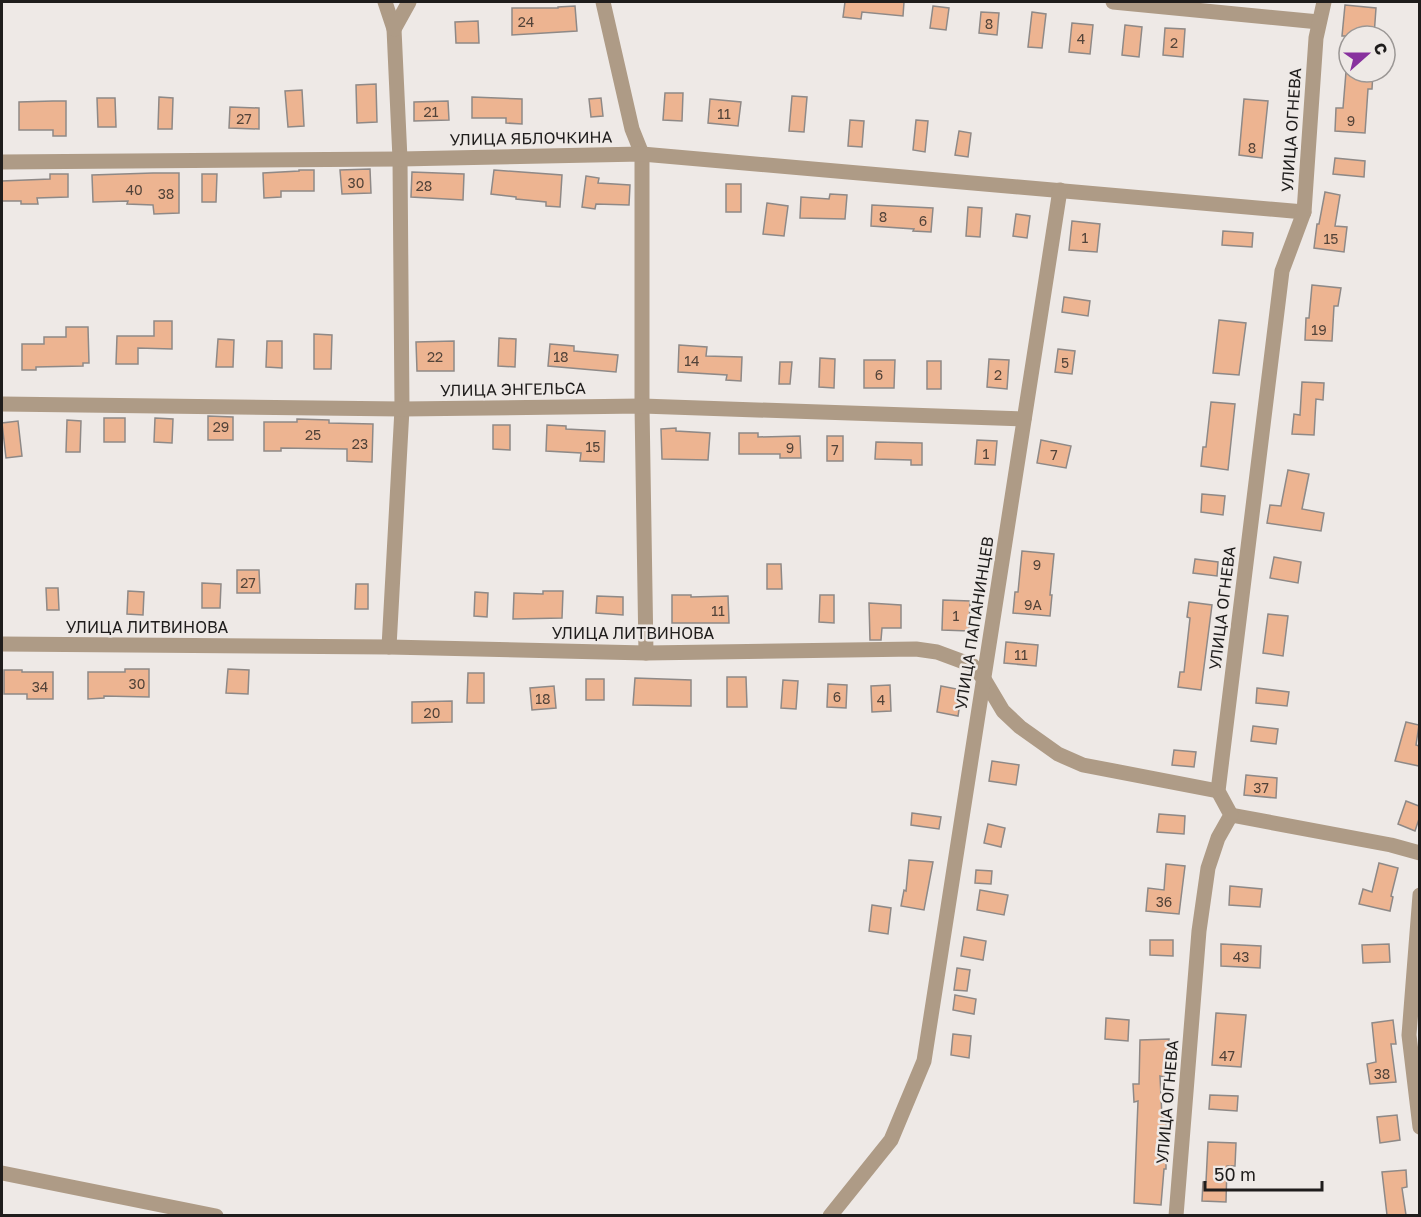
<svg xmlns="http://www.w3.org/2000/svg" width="1421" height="1217" viewBox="0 0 1421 1217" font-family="'Golos Text',sans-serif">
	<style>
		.building { fill: #edb491; stroke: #8e8987; stroke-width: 1.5 }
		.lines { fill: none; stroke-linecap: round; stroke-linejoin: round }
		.minor { stroke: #ae9b86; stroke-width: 15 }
		.labels { text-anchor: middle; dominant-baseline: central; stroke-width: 5; stroke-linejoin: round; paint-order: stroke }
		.number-label { font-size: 14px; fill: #524339 }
		.street-label { font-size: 16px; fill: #1f1d1c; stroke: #eee9e6 }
	</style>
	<rect width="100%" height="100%" fill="#eee9e6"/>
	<g class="building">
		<path d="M845,2H904L903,16L862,12L861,19L843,17Z"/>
		<path d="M1345,5L1376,8L1374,36H1342Z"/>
		<path d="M575,6L577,31L512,35V8H558V7Z"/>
		<path d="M933,6L949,8L946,30L930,28Z"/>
		<path d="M981,12L999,13L997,35L979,33Z"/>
		<path d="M1032,12L1046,14L1042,48L1028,47Z"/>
		<path d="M478,21L479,43H456L455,22Z"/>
		<path d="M1072,23L1093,25L1090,54L1069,52Z"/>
		<path d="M1125,25L1142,27L1139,57L1122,55Z"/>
		<path d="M1165,28L1185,29L1183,57L1163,55Z"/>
		<path d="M1346,72H1373L1372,89H1368L1365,133L1335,131L1336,108H1343Z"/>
		<path d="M376,84L377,122L357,123L356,85Z"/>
		<path d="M302,90L304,126L288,127L285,91Z"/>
		<path d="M665,93H683L682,121L663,120Z"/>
		<path d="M792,96L807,97L804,132L789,131Z"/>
		<path d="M159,97L173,98L172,129H158Z"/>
		<path d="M472,97L522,99V124L506,123V118H472Z"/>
		<path d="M97,98H115L116,127H98Z"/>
		<path d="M601,98L603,116L591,117L589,99Z"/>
		<path d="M710,99L741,102L738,126L708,123Z"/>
		<path d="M1244,99L1268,101L1262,158L1239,155Z"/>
		<path d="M53,101H66V136H53V130H19V102Z"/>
		<path d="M448,101L449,120L414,121V102Z"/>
		<path d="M230,107L259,108V129L229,128Z"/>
		<path d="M850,120L864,121L862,147L848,146Z"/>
		<path d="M916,120L928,121L925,152L913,150Z"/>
		<path d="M959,131L971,133L968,157L955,155Z"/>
		<path d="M1335,158L1365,161L1364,177L1333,174Z"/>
		<path d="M370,169L371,193L342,194L340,170Z"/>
		<path d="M299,170H314V191H281V197L264,198L263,173L299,171Z"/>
		<path d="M494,170L562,175L560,207L546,206V202L516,199V197L491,194Z"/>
		<path d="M412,172L464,174L463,200L411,197Z"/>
		<path d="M153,173H179V213L154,214L153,205L127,204L128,201L93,202L92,175Z"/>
		<path d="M50,174H68V197L37,198L38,204H21V201H2V181L50,179Z"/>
		<path d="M202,174H217L216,202H202Z"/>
		<path d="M586,176L599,178L598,183L630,185L629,205L596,204L595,209L582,207Z"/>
		<rect x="726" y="184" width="15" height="28"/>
		<path d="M1325,192L1340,195L1335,226L1347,227L1344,252L1314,248L1317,224H1319Z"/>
		<path d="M830,194L847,195L845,219L800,218L801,197L829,199Z"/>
		<path d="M767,203L788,206L784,236L763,234Z"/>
		<path d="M872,205L933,208L931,232L913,231L914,229L871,226Z"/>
		<path d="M968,207L982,208L980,237L966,236Z"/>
		<path d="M1016,214L1030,216L1027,238L1013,236Z"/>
		<path d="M1072,221L1100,224L1097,252L1069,250Z"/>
		<path d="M1223,231L1253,233L1252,247L1222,245Z"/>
		<path d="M1312,285L1341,288L1338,306H1334L1332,341L1305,340L1306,318H1309Z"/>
		<path d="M1064,297L1090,301L1088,316L1062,312Z"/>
		<path d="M1219,320L1246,323L1239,375L1213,373Z"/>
		<path d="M154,321H172V349L138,348V364H116L117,336H154Z"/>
		<path d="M66,327H88L89,363H83V366L36,367V370H22V344H44V337H66Z"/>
		<path d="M314,334L332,335L331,369H314Z"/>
		<path d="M499,338L516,339L515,367L498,366Z"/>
		<path d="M218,339L234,340L233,367H216Z"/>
		<path d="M267,341H282V368L266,367Z"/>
		<path d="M454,341V371H417L416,342Z"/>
		<path d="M550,344L574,346V351L618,355L616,372L548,366Z"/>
		<path d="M679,345L707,347L706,356L742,357L741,381L726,380L727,375L678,372Z"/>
		<path d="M1058,349L1075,351L1072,374L1055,372Z"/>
		<path d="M820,358L835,359L834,388L819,387Z"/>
		<path d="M989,359L1009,360L1007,389L987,387Z"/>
		<path d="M864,360H895L894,388H864Z"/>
		<rect x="927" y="361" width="14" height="28"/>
		<path d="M780,362H792L790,384H779Z"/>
		<path d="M1302,382L1324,383L1323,400L1316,399L1314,435L1292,434L1294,414L1300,415Z"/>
		<path d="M1211,402L1235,404L1228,470L1201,466L1203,447H1206Z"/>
		<path d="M208,416L233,417V440H208Z"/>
		<rect x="104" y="418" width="21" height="24"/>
		<path d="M155,418L173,419L172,443L154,442Z"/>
		<path d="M297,419L329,420V423L373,424L372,462L347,461V449L281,448V451H264V422H297Z"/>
		<path d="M67,420L81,421L80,452H66Z"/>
		<path d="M18,421L22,456L6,458L2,423Z"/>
		<path d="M493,425H510V450L493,449Z"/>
		<path d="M547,425L566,426V429L605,431L604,462L580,461L581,453L546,451Z"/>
		<path d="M676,428V431L710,433L708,460L662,459L661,429Z"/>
		<path d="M739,433H758V437L800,436L801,458H780V454H739Z"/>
		<rect x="827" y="436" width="16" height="25"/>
		<path d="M977,440L997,441L995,465L975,464Z"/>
		<path d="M1041,440L1071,446L1066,468L1037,463Z"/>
		<path d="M876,442L922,443V465H911V460L875,459Z"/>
		<path d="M1288,470L1309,474L1302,509L1324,513L1321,531L1267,523L1270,505L1281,506Z"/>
		<path d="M1202,494L1225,496L1223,515L1201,512Z"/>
		<path d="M1022,551L1054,554L1050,595H1052L1050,616L1013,613L1015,592H1018Z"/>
		<path d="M1274,557L1301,562L1298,583L1270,578Z"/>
		<path d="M1195,559L1218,562L1217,576L1193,573Z"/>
		<path d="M767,564H781L782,589H767Z"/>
		<path d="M237,570H259L260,593H237Z"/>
		<path d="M202,583L221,584L220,608H202Z"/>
		<path d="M356,584H368V609H355Z"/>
		<path d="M46,588H58L59,610H47Z"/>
		<path d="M128,591L144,592L143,615L127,614Z"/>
		<path d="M543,591H563L562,618L513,619L514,593L543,594Z"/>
		<path d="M475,592L488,593L487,617L474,616Z"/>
		<path d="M672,595H691V597L728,596L729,623H672Z"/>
		<path d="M820,595H834V623L819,622Z"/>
		<path d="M597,596L623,597V615L596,613Z"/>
		<path d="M943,600L970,601L969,631L942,630Z"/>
		<path d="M1189,602L1212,605L1201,690L1178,687L1180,672H1184L1190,618L1187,617Z"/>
		<path d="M869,603L901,605V628H882L881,640H870Z"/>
		<path d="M1268,614L1288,616L1283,656L1263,653Z"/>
		<path d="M1006,642L1038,645L1036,666L1004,663Z"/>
		<path d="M125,669H149V697L104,696V698L88,699V672H125Z"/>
		<path d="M228,669L249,670L248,694L226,693Z"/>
		<path d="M4,670H22V672H53V699H27V694H4Z"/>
		<path d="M468,673H484V703H467Z"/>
		<path d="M727,677H746L747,707H727Z"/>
		<path d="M635,678L691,680V706L633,705Z"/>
		<rect x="586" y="679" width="18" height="21"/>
		<path d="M783,680L798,681L796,709L781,708Z"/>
		<path d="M828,684L847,685L846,708L827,707Z"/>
		<path d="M890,685L891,711L872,712L871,686Z"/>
		<path d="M554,686L556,708L532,710L530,688Z"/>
		<path d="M941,686L962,690L958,716L937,712Z"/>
		<path d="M1257,688L1289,692L1287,706L1256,703Z"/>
		<path d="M452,701V722L412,723V702Z"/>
		<path d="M1406,722L1419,725L1416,745L1419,746V766L1395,761Z"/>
		<path d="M1253,726L1278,729L1276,744L1251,741Z"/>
		<path d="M1174,750L1196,752L1194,767L1172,765Z"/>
		<path d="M992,761L1019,765L1016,785L989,781Z"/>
		<path d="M1246,775L1277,778L1276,798L1244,795Z"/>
		<path d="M1406,801L1419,806V819L1415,831L1398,824Z"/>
		<path d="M912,813L941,817L939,829L911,825Z"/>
		<path d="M1159,814L1185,816L1184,834L1157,832Z"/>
		<path d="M988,824L1005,828L1001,847L984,843Z"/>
		<path d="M909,860L933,862L924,910L901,906L904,890L906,891Z"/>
		<path d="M1379,863L1398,868L1391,896L1393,897L1390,911L1359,904L1363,889L1372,892Z"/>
		<path d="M1166,864L1185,866L1179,914L1146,911L1148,888L1164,890Z"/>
		<path d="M976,870L992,871L991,884L975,883Z"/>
		<path d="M1230,886L1262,889L1260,907L1229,905Z"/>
		<path d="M980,890L1008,895L1004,915L977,910Z"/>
		<path d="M872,905L891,908L888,934L869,931Z"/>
		<path d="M964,937L986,941L983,960L961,956Z"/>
		<path d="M1150,940H1173V956L1150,955Z"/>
		<path d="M1221,944L1261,946L1260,968L1221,966Z"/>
		<path d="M1389,944L1390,962L1363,963L1362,945Z"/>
		<path d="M957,968L970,970L967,991L954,990Z"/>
		<path d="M955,995L976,999L974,1014L953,1010Z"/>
		<path d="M1216,1013L1246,1015L1241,1067L1212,1065Z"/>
		<path d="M1106,1018L1129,1020L1128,1041L1105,1039Z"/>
		<path d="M1393,1020L1396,1044H1391L1396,1082L1370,1084L1367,1064L1376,1062L1372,1023Z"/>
		<path d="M953,1034L971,1036L969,1058L951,1055Z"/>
		<path d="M1169,1039V1053L1164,1054V1077L1160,1076L1162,1117H1166V1169H1164L1161,1205L1134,1203L1138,1101L1134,1102L1133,1084H1139L1140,1040Z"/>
		<path d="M1210,1095L1238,1096L1237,1111L1209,1109Z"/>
		<path d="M1397,1115L1400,1140L1380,1143L1377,1117Z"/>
		<path d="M1208,1142L1236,1143L1235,1166H1227L1226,1202L1202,1201L1203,1182H1206Z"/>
		<path d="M1406,1170L1407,1187L1402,1188L1406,1215H1387L1382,1172Z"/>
	</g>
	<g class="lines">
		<g class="minor">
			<path d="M385,2L394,29L400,159L402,409L389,647"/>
			<path d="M603,2L632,129L642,154V406L646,653"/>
			<path d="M1113,2L1319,22"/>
			<path d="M394,29L409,2"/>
			<path d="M2,162L400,159L642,154L1304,212"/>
			<path d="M2,404L402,409L642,406L1024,419"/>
			<path d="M2,644L389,647L646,653L916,649L937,652L972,665L984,679L1003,711L1020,727L1058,754L1083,765L1218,791"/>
			<path d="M1231,815L1391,845L1420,853"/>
			<path d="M1420,895L1409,1035L1420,1127"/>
			<path d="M2,1173L216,1216"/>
			<path d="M830,1216L891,1140L924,1061L1060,190"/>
			<path d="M1176,1216L1199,931L1208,868L1218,838L1231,815L1218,791L1282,271L1304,212L1316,38L1324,2"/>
		</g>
	</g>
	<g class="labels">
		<g class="number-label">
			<text x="526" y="21">24</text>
			<text x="989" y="23">8</text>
			<text x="1081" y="38">4</text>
			<text x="1174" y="42">2</text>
			<text x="431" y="111">21</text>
			<text x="724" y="113">11</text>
			<text x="244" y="118">27</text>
			<text x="1351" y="120">9</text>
			<text x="1252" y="147">8</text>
			<text x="356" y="182">30</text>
			<text x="424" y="185">28</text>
			<text x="134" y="189">40</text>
			<text x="166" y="193">38</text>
			<text x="883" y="216">8</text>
			<text x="923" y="220">6</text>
			<text x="1085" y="237">1</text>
			<text x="1331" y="238">15</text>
			<text x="1319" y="329">19</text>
			<text x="435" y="356">22</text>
			<text x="561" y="356">18</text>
			<text x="692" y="360">14</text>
			<text x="1065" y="362">5</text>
			<text x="879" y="374">6</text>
			<text x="998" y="374">2</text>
			<text x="221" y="426">29</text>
			<text x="313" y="434">25</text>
			<text x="360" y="443">23</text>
			<text x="593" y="446">15</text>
			<text x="790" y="447">9</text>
			<text x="835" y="449">7</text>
			<text x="986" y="453">1</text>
			<text x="1054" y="454">7</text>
			<text x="1037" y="564">9</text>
			<text x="248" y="582">27</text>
			<text x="1033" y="604">9А</text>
			<text x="718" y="610">11</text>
			<text x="956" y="615">1</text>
			<text x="1021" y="654">11</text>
			<text x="137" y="683">30</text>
			<text x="40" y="686">34</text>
			<text x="837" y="696">6</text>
			<text x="543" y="698">18</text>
			<text x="881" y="699">4</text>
			<text x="432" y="712">20</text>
			<text x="1261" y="787">37</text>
			<text x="1164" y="901">36</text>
			<text x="1241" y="956">43</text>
			<text x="1227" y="1055">47</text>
			<text x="1382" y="1073">38</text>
		</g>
		<g class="street-label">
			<text transform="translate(1291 130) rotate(-86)">УЛИЦА ОГНЕВА</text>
			<text transform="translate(531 138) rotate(-1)">УЛИЦА ЯБЛОЧКИНА</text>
			<text transform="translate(513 389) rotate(-1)">УЛИЦА ЭНГЕЛЬСА</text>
			<text transform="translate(1222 608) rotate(-83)">УЛИЦА ОГНЕВА</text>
			<text transform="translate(974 623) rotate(-81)">УЛИЦА ПАПАНИНЦЕВ</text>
			<text x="147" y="627">УЛИЦА ЛИТВИНОВА</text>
			<text x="633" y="633">УЛИЦА ЛИТВИНОВА</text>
			<text transform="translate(1167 1102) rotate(-85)">УЛИЦА ОГНЕВА</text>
		</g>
	</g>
	<rect width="1421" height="1217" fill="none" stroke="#1f1d1c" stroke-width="6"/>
	<g transform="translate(1367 54) rotate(69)"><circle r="28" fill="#eee9e6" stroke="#9b9795" stroke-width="1.5"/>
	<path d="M0-4.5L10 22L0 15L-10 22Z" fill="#88319e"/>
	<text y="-9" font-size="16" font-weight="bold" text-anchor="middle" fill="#1f1d1c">С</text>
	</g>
	<path d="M1205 1181v9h117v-9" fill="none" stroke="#1f1d1c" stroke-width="3"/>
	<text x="1214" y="1181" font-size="18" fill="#1f1d1c" stroke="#eee9e6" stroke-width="4.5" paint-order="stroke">50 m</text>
</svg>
